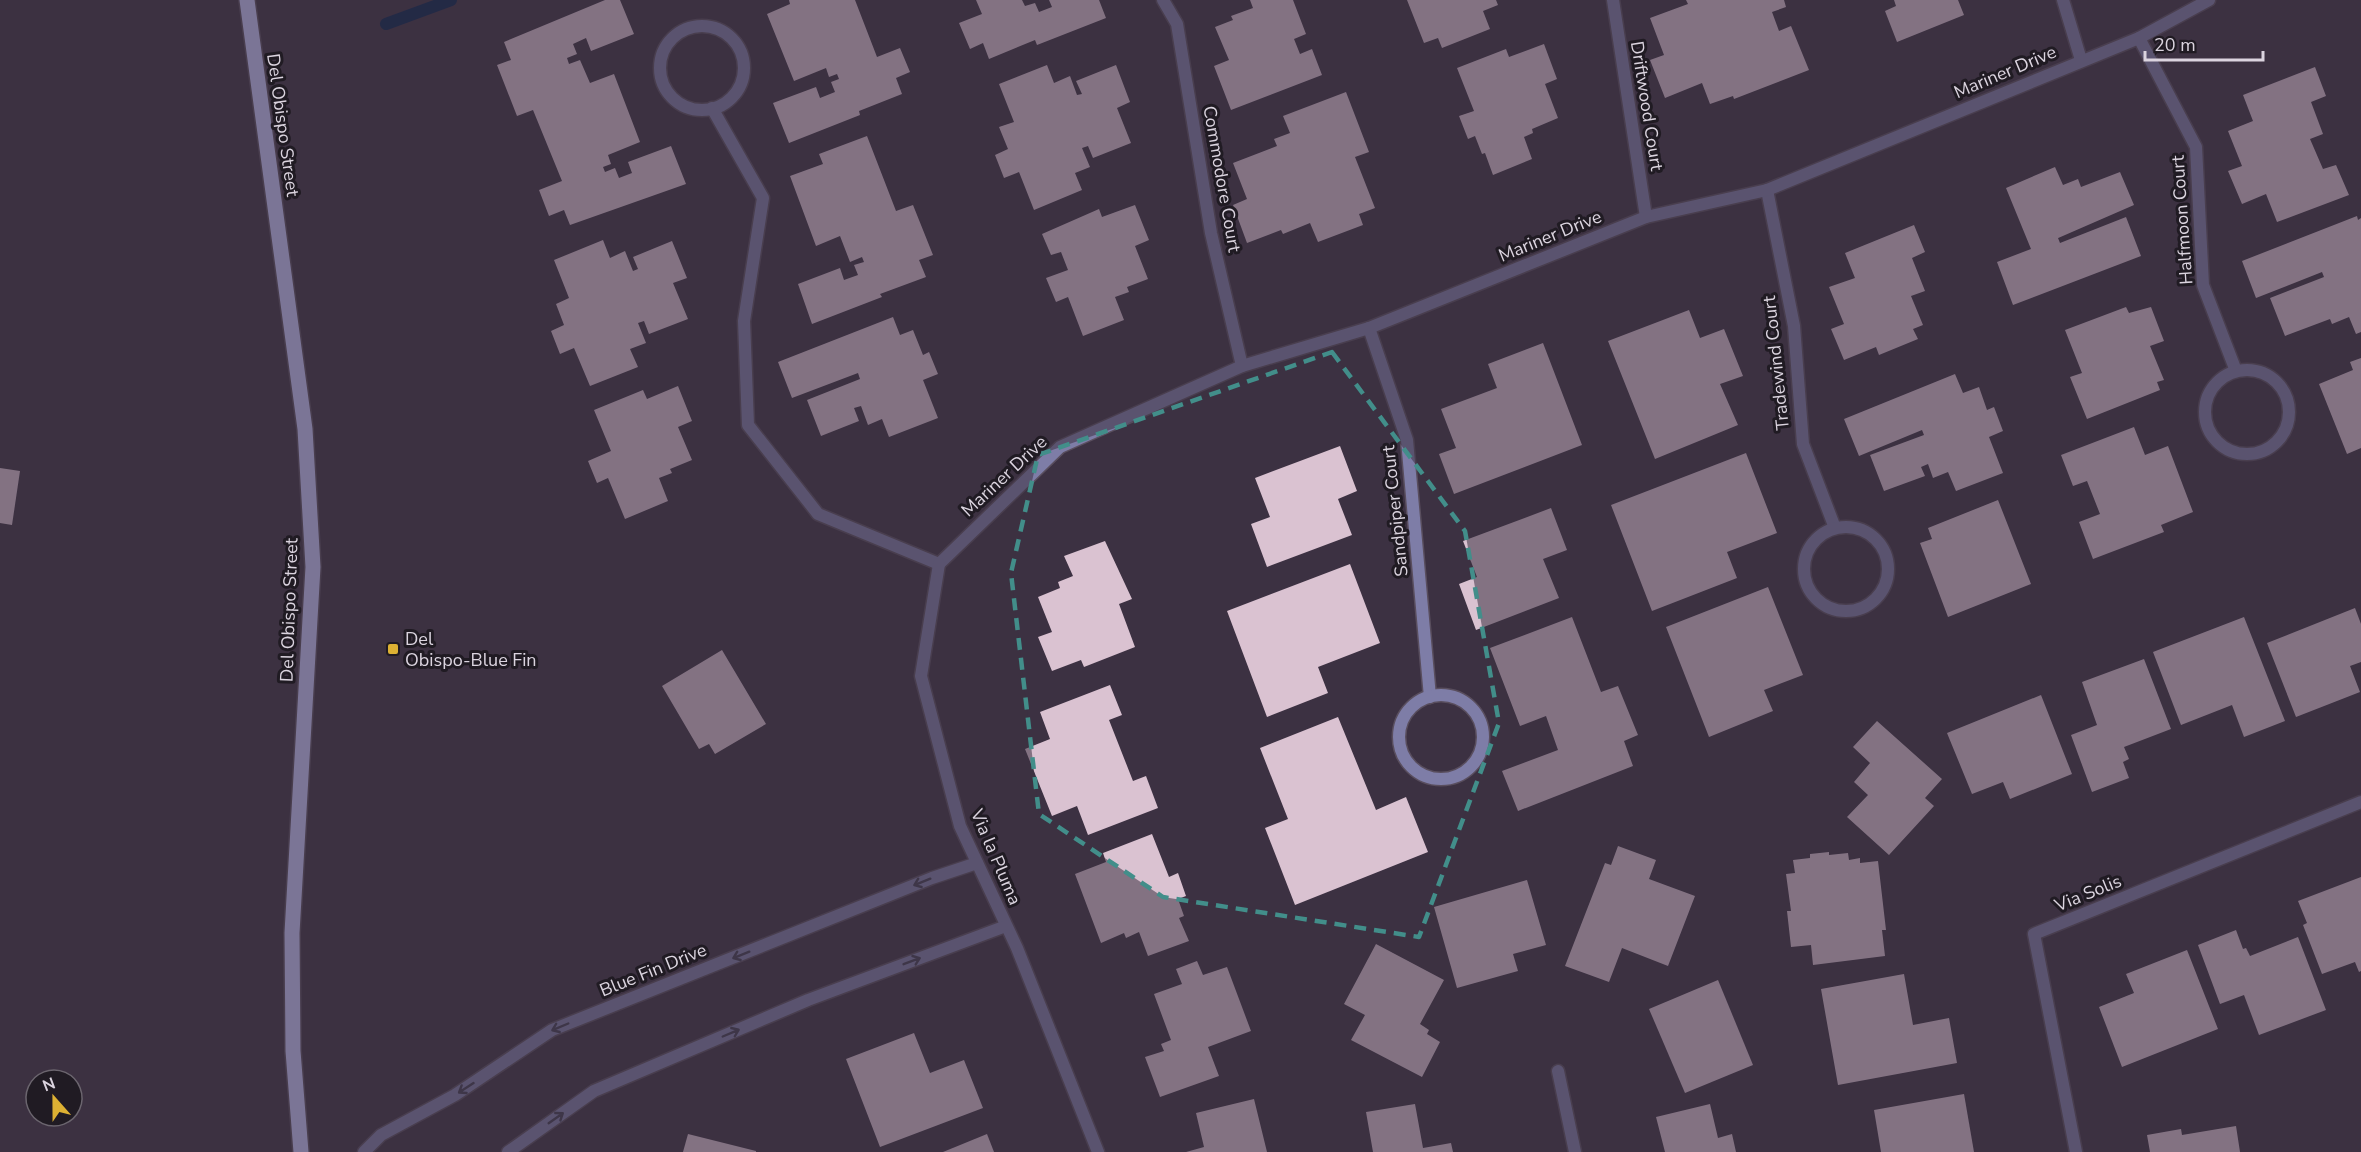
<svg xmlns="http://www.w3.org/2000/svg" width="2361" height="1152" viewBox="0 0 2361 1152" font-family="'Nunito Sans',sans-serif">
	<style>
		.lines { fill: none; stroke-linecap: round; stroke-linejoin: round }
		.stream { stroke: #06224b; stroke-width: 12 }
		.building { fill: #dac2d1 }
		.street-casing { stroke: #594e5e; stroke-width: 15 }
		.primary-casing { stroke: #594e5e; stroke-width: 18 }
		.street { stroke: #7e7da7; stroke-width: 12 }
		.primary { stroke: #c8c7fc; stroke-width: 15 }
		.oneway { stroke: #413d51 }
		.marked { fill: none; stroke: #428e8a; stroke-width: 4.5; stroke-dasharray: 12 8; stroke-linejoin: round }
		.poi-dot { fill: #ddb133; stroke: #201b23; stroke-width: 2 }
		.labels { text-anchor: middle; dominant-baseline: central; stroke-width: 6; stroke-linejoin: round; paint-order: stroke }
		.street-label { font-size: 18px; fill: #dbd4df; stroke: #201b23 }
		.poi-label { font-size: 18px; fill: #dbd4df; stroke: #201b23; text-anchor: start }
	</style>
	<rect width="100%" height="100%" fill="#3c3142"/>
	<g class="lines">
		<path class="stream" d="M386,24L451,0"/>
	</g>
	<g class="building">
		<path d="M605,0H620L634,34L591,51L586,38L573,44L577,54L567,58L569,64L580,60L590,83L614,74L640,142L608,155L611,164L603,167L605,172L615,168L619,178L632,173L628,162L671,146L686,184L570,225L564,210L549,216L539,190L562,181L533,110L517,116L497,65L511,60L504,42Z"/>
		<path d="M789,0H855L877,57L900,48L910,72L896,78L902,94L859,111L860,115L789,143L773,103L816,87L820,98L835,92L831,82L839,79L837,74L829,77L826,68L794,81L767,14L790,4Z"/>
		<path d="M976,0H1022L1025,6L1035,3L1039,12L1052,7L1049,0H1099L1106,18L1037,45L1035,40L989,59L983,43L970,49L959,23L982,14Z"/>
		<path d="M1250,0H1293L1306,34L1294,39L1300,54L1312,49L1322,75L1231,110L1214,66L1229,60L1215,27L1233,20L1231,16L1253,8Z"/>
		<path d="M1407,0H1496L1498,5L1483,11L1490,29L1442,48L1438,38L1424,43Z"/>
		<path d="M1686,0H1784L1786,7L1772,12L1779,31L1791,26L1809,70L1734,99L1733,96L1710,104L1702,83L1665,98L1650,60L1664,55L1650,18L1688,4Z"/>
		<path d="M1894,0H1958L1964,15L1897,42L1885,11L1896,6Z"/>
		<path d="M1544,44L1557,79L1545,84L1558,118L1532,129L1533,133L1524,137L1532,159L1493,175L1485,153L1482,154L1475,136L1468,139L1459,116L1474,111L1457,68L1506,49L1509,57Z"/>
		<path d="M1047,65L1054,83L1070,76L1077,95L1082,94L1076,81L1116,65L1130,102L1117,108L1131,143L1093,158L1088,146L1082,148L1090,167L1075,173L1082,190L1034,210L1019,172L1004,178L995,155L1008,149L999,127L1014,122L999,84Z"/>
		<path d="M2315,67L2326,96L2311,102L2323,134L2310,139L2323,169L2336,165L2349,195L2277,222L2266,194L2242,204L2228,171L2242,166L2228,131L2253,121L2243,95Z"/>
		<path d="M1346,92L1369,152L1355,157L1375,208L1359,214L1363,225L1318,242L1310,223L1283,234L1281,230L1247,243L1233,205L1247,199L1233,163L1277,146L1274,139L1290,133L1283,116Z"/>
		<path d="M867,136L896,211L913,205L933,255L919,260L926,277L880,294L882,297L812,324L798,284L840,268L844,280L858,275L854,265L864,262L862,257L850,262L840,236L816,246L790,176L823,164L819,154Z"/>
		<path d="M2055,167L2063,185L2078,179L2081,187L2120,172L2134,205L2049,242L2058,238L2060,243L2126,217L2141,256L2013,305L1997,262L2031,249L2006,188Z"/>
		<path d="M1135,205L1149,240L1135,246L1148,279L1127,287L1129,292L1115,297L1124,320L1083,336L1068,297L1056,302L1046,278L1068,270L1061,252L1051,255L1042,234L1099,209L1102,217Z"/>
		<path d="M2357,216L2358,220L2361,218V332L2356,334L2349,317L2332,324L2330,319L2285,336L2270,298L2324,277L2322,272L2256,298L2242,261Z"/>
		<path d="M1914,225L1925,252L1912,258L1925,291L1911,296L1923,325L1913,329L1918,339L1879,355L1876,347L1844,360L1831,329L1844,324L1829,287L1855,278L1845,253Z"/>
		<path d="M603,240L610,258L625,251L633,271L638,269L633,257L672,241L687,278L673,283L688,319L649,334L644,321L638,323L646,343L630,349L638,367L590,386L574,348L560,354L551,331L564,325L556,304L569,298L554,260Z"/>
		<path d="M2126,307L2129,313L2151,307L2164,341L2150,346L2164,380L2157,382L2160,390L2087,419L2070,377L2082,373L2065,330Z"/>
		<path d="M1689,310L1700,338L1724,329L1743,376L1720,384L1738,425L1655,459L1608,341Z"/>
		<path d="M893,317L900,335L913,330L923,355L929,352L938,374L923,380L938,418L889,437L882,419L868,425L861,406L854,408L859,421L821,436L807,400L860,379L858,373L792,398L778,362Z"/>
		<path d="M1543,343L1582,445L1454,494L1439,454L1456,448L1441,409L1497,388L1488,364Z"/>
		<path d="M2361,358V448L2347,454L2319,384L2353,370L2350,362Z"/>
		<path d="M1955,374L1963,393L1979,387L1987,410L1994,407L2003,431L1989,437L2003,473L1956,491L1948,472L1933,478L1928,464L1921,467L1925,476L1884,491L1870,455L1924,435L1922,430L1859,456L1844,419Z"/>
		<path d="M678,386L692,421L678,427L692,460L670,469L672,473L659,478L668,501L625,519L608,478L597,483L588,461L611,451L594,410L643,390L647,399Z"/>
		<path d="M2134,427L2145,455L2168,446L2193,512L2161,525L2164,532L2093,559L2079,522L2100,514L2087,481L2073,486L2061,455Z"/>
		<path d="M1340,446L1357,491L1338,499L1352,535L1267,567L1251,524L1270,517L1255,478Z"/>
		<path d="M1746,453L1777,533L1727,552L1737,578L1652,611L1611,505Z"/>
		<path d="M0,468L20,471L12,525L0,523Z"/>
		<path d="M1998,500L2031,584L1948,617L1920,543L1932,539L1928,528Z"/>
		<path d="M1551,508L1567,550L1543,559L1559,598L1476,630L1459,584L1477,577L1463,541Z"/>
		<path d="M1105,541L1132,599L1119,604L1135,647L1084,667L1081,660L1052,671L1038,637L1052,632L1038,597L1060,588L1058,582L1073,576L1064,556Z"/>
		<path d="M1350,564L1380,643L1318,667L1328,693L1267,717L1227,611Z"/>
		<path d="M1768,587L1803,675L1764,690L1773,711L1709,737L1666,627Z"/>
		<path d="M2355,608L2361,624V662L2350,666L2360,692L2296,717L2267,643Z"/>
		<path d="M1572,617L1601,692L1618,686L1638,735L1624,741L1633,766L1518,811L1502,771L1558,750L1546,716L1520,726L1490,648Z"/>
		<path d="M2244,617L2285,721L2244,737L2232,705L2181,725L2153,652Z"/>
		<path d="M722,650L766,724L715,754L709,744L699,749L662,686Z"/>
		<path d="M2144,659L2171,729L2124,747L2129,759L2123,762L2129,778L2092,792L2071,735L2097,725L2082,682Z"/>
		<path d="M1110,685L1122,715L1109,720L1133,781L1146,776L1158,808L1088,835L1077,806L1052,816L1025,749L1050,739L1040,712Z"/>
		<path d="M2041,695L2072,774L2010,799L2003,782L1972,794L1947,733Z"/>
		<path d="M1338,717L1376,810L1406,797L1428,852L1295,905L1265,828L1288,819L1260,748Z"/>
		<path d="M1877,721L1942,779L1925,798L1934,806L1889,855L1847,817L1868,795L1854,782L1870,763L1853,747Z"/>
		<path d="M1152,834L1169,877L1178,873L1186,896L1178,899L1184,916L1179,918L1189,941L1148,956L1139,932L1126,938L1124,933L1101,943L1075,874L1106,862L1103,853Z"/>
		<path d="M1618,846L1656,860L1649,879L1695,896L1668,966L1622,948L1609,982L1565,966L1605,863L1611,865Z"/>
		<path d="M1829,852V855L1848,853L1849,860L1860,858V863L1878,861L1886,930H1882L1885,956L1813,965L1811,945L1791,947L1787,911H1791L1786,874L1795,873L1793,860L1810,858V854Z"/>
		<path d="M2361,877V971L2359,972L2355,962L2322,974L2303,925L2307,923L2298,901Z"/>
		<path d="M1527,880L1546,945L1513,954L1518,971L1457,988L1434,907Z"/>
		<path d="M2236,930L2243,949L2246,948L2250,956L2298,937L2326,1010L2259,1035L2244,995L2220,1004L2198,945Z"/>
		<path d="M1376,944L1444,980L1420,1024L1429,1030L1427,1034L1440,1042L1422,1077L1351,1040L1365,1015L1344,1004Z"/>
		<path d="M2187,950L2218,1029L2122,1067L2099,1007L2134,993L2126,974Z"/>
		<path d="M1197,961L1203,975L1227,967L1251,1031L1208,1047L1219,1076L1160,1097L1145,1057L1164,1051L1161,1044L1171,1040L1154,994L1182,984L1176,969Z"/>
		<path d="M1904,974L1913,1025L1949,1018L1957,1063L1838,1085L1821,989Z"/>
		<path d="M1718,980L1753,1065L1685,1093L1649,1009Z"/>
		<path d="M914,1033L930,1073L964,1060L983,1108L880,1147L846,1059Z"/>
		<path d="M1964,1094L1974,1152H1881L1874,1110Z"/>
		<path d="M1254,1099L1267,1152H1186L1204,1147L1196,1113Z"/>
		<path d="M1415,1104L1423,1148L1451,1143L1453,1152H1373L1366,1112Z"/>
		<path d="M1710,1104L1718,1138L1732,1134L1736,1152H1665L1656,1117Z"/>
		<path d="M2236,1126L2240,1152H2150L2147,1135L2181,1129L2182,1135Z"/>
		<path d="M688,1134L756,1151V1152H683Z"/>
		<path d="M987,1134L994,1152H943Z"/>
	</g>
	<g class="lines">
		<defs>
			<g id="street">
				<path d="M1163,0L1177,24L1211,233L1242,366"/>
				<path d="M1613,0L1646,217"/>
				<path d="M2063,0L2081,60"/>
				<circle cx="702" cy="68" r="42"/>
				<path d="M2139,38L2196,147L2203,285L2236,371"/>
				<path d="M712,108L763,198L744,321L748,425L818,514L939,564"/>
				<path d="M1767,190L1794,326L1803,444L1835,528"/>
				<path d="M1369,328L1407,440L1430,697"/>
				<circle cx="2247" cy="412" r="42"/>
				<circle cx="1846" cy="569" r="42"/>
				<path d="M939,564L1060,447L1242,366L1369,328L1646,217L1767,190L2139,38L2209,0"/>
				<path d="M939,564L921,676L960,826L1017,948L1098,1152"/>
				<circle cx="1441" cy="737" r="42"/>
				<path d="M1558,1071L1575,1152"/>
				<path d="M364,1152L381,1135L455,1095L552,1030L932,878L977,863"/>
				<path d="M508,1152L594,1091L808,1000L1006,926"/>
				<path d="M2076,1152L2034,934L2361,802"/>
			</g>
			<path id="primary" d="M247,0L305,429L313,567L292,933L293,1051L301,1152"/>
		</defs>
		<use href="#street" class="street-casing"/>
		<use href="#primary" class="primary-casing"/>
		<use href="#street" class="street"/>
		<use href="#primary" class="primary"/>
	</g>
	<defs><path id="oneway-shaft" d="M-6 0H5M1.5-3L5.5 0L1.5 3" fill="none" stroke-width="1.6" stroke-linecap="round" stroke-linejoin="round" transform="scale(1.5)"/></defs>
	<g class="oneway">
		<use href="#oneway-shaft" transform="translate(922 882) rotate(158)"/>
		<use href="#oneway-shaft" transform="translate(741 955) rotate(158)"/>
		<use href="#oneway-shaft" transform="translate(912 961) rotate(-21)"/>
		<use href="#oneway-shaft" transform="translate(560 1027) rotate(157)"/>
		<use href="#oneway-shaft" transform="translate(731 1033) rotate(-23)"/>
		<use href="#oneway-shaft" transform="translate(466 1088) rotate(147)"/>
		<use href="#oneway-shaft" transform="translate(556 1118) rotate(-35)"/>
	</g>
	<path d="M0 0H2361V1152H0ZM1332,352L1465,531L1499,723L1419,937L1163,897L1039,814L1011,573L1038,455Z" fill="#3c3142" fill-opacity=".55" fill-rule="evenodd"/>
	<path class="marked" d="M1332,352L1465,531L1499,723L1419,937L1163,897L1039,814L1011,573L1038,455Z"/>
	<rect class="poi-dot" x="387" y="643" width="12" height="12" rx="3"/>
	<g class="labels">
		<g class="street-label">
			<text transform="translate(2005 72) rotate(-23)">Mariner Drive</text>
			<text transform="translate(1647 106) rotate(81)">Driftwood Court</text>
			<text transform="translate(283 125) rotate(82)">Del Obispo Street</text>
			<text transform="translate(1222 179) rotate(80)">Commodore Court</text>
			<text transform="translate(2182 220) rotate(-94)">Halfmoon Court</text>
			<text transform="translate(1550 236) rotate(-22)">Mariner Drive</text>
			<text transform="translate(1776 363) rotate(-96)">Tradewind Court</text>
			<text transform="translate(1004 476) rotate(-43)">Mariner Drive</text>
			<text transform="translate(1395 511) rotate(-96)">Sandpiper Court</text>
			<text transform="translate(289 610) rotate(-88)">Del Obispo Street</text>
			<text transform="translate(996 857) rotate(67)">Via la Pluma</text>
			<text transform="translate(2088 893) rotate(-22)">Via Solis</text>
			<text transform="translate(653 970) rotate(-22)">Blue Fin Drive</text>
		</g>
		<g class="poi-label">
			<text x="405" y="639">Del<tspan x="405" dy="21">Obispo-Blue Fin</tspan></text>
		</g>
	</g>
	<g transform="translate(54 1098) rotate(339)"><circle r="28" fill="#201b23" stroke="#6b656e" stroke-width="1.5"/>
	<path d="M0-4.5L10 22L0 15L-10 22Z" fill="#ddb133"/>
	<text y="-9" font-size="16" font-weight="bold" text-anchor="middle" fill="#dbd4df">N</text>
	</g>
	<path d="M2145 51v9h118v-9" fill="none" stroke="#dbd4df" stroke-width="3"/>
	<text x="2154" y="51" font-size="18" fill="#dbd4df" stroke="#201b23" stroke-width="4.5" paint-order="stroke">20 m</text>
</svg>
